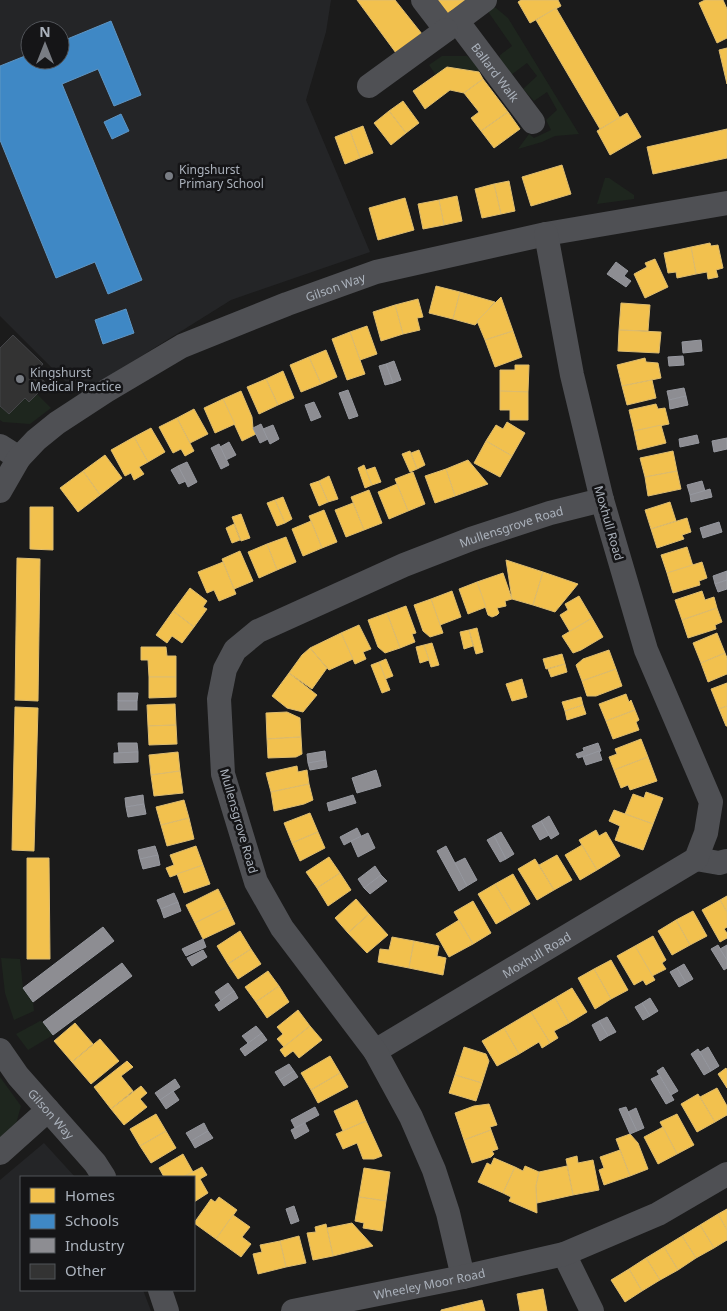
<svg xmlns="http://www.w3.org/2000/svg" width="727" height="1311" viewBox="0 0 727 1311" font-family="'Noto Sans',sans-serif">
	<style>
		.built { fill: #242527; fill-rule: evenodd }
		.green { fill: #1e261e }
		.homes { fill: #f2c14e; stroke: #ddbc6f }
		.schools { fill: #3f88c5; stroke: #5f95c2 }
		.industry { fill: #8d8d92; stroke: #96989f }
		.building { fill: #333; stroke: #434447 }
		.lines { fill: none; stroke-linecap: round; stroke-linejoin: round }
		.minor { stroke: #4f5054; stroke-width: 24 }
		.poi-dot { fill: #797d84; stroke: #151517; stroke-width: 2 }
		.labels { text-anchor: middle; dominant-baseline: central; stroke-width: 5; stroke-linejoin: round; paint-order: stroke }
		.street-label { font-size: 12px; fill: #abb2bc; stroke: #151517 }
		.poi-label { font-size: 12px; fill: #abb2bc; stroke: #151517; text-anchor: start }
	</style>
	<rect width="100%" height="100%" fill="#1b1b1b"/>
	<g class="built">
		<path d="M0,0H331L326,32L306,100L370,252L231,300L79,395L0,316ZM30,30H60V60H30Z"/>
		<path d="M44,1143L75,1177H21V1290H143L151,1311H0V1180Z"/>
	</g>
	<g class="green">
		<path d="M490,6L496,8L508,18L579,134L555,136L542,142L518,149L529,134L534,138L551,130L546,120L557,110L547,92L534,101L523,89L537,76L527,63L511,75L500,62V55L512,46L489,13Z"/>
		<path d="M442,56H467L482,70L479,72L447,67L436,75L429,65Z"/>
		<path d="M605,178H609L634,195V199L597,204Z"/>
		<path d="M37,394L51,408L30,424L3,422L0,420V406L9,414L25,398L29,402Z"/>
		<path d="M1,958L20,959L23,988L33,1002L34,1011L14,1020L5,993Z"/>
		<path d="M40,1021L43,1022L53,1035L28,1050L16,1034Z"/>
		<path d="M0,1077L21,1106L16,1124L0,1138Z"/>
	</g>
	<g class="homes">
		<path d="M357,0H395L422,34L396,53Z"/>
		<path d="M436,0H467L447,15Z"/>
		<path d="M521,0H558L561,6L530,23L518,2Z"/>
		<path d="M705,0H723L727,9V38L717,43L699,3Z"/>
		<path d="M556,8L620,118L600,129L536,20Z"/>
		<path d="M727,48V84L719,50Z"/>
		<path d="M447,67L479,72L483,79L464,93L450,90L425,109L413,91Z"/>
		<path d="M483,79L508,112L481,131L471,118L479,112L464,93Z"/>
		<path d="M403,101L419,123L406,133L389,111Z"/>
		<path d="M389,111L406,133L391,145L374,123Z"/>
		<path d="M508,112L520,129L494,148L481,131Z"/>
		<path d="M627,113L641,137L610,155L597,131Z"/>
		<path d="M363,126L373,153L360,158L350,131Z"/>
		<path d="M727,129V158L653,174L647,147Z"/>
		<path d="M350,131L360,158L345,164L335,137Z"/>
		<path d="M562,165L571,194L531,206L522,177Z"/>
		<path d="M509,181L515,211L501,214L494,184Z"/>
		<path d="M494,184L501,214L482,218L475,189Z"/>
		<path d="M457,196L462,221L444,225L439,200Z"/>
		<path d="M405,198L414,230L378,240L369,208Z"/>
		<path d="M439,200L444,225L423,229L418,204Z"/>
		<path d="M710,243L711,246L718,245L723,268L716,270L718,277L708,279L707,272L696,274L691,247Z"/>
		<path d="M691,247L696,274L677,278L676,272L668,273L664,253Z"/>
		<path d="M655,259L668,287L645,298L634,274L647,267L645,263Z"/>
		<path d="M436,286L460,292L453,319L429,313Z"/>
		<path d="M460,292L495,302L475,325L453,319Z"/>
		<path d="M501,297L513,331L485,340L477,321Z"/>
		<path d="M418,299L423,317L417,318L420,330L403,334L395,305Z"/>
		<path d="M621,303L650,305L648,331L619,330Z"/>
		<path d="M395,305L403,334L381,341L373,312Z"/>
		<path d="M367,326L377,354L360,360L350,332Z"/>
		<path d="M619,330L661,332L659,353L618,351Z"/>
		<path d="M513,331L522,357L495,367L485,340Z"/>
		<path d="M350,332L365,374L347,380L332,339Z"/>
		<path d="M326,350L337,377L321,384L309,357Z"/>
		<path d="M309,357L321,384L301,392L290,365Z"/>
		<path d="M645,358L646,362L658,363L661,378L622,386L617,365Z"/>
		<path d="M515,365H529L528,392L500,391V370H515Z"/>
		<path d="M283,371L294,398L278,405L266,379Z"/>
		<path d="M266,379L278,405L259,414L247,387Z"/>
		<path d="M652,380L656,398L627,405L622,386Z"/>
		<path d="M241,391L252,417L253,428L256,434L242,441L223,399Z"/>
		<path d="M500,391L528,392V420H510V410H500Z"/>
		<path d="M223,399L235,424L215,433L204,408Z"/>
		<path d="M656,404L658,409L665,408L669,424L634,431L629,410Z"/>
		<path d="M194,409L208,434L190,443L177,418Z"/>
		<path d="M177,418L194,451L185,456L181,449L173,453L159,427Z"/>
		<path d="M507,422L525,433L512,456L486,441L496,425L503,429Z"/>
		<path d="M661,425L666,443L638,450L634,431Z"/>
		<path d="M151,428L165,452L148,462L134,437Z"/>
		<path d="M134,437L148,462L139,467L144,474L134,480L131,473L125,476L111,450Z"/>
		<path d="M486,441L512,456L500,477L474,463Z"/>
		<path d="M419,450L425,465L417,469L411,453Z"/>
		<path d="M410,451L417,469L410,472L402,454Z"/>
		<path d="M673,451L677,471L645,477L640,458Z"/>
		<path d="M105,455L122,478L100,495L83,471Z"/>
		<path d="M468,460L488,484L455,496L446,469Z"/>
		<path d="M364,465L372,485L365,488L358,468Z"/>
		<path d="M375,467L381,482L372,485L366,470Z"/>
		<path d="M446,469L455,496L435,503L425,476Z"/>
		<path d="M83,471L100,495L78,512L60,488Z"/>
		<path d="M677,471L681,489L648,496L645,477Z"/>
		<path d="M413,472L425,504L408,511L395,479Z"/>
		<path d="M329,476L338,499L328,502L319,481Z"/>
		<path d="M319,481L328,502L319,506L310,484Z"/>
		<path d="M397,484L408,511L389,519L378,492Z"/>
		<path d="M369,490L382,523L364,530L351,497Z"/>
		<path d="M283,497L292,519L285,523L275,500Z"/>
		<path d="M275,500L285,523L277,526L267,503Z"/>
		<path d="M670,502L676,521L651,529L645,510Z"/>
		<path d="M353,503L364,530L346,537L335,510Z"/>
		<path d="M30,507H53V550L30,549Z"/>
		<path d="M324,510L337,542L322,548L309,516Z"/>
		<path d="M241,514L250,538L241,541L232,517Z"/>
		<path d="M687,518L691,532L682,535L684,539L657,548L651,529Z"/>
		<path d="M311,521L322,548L303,556L292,529Z"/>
		<path d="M234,524L240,540L232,543L226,528Z"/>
		<path d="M286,537L296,562L277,570L267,544Z"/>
		<path d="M267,544L277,570L259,578L248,552Z"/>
		<path d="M687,547L693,566L667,573L661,555Z"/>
		<path d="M240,551L253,581L234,589L222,559Z"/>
		<path d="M17,558L40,559L38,701L15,700Z"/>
		<path d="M506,560L543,572L533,605L512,599Z"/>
		<path d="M223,562L236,594L219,601L214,590L207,593L198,572Z"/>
		<path d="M702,562L707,578L699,581L700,585L673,593L667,573Z"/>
		<path d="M543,572L578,584L555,612L533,605Z"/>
		<path d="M503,573L512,599L505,601L506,606L497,608L499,613L497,615L492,617L488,615L477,582Z"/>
		<path d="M477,582L486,607L468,614L459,589Z"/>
		<path d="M190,588L207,601L203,607L207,609L194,627L173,611Z"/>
		<path d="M452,591L461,617L440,625L431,599Z"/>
		<path d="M702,591L705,600L714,597L717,608L682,620L675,600Z"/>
		<path d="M579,596L592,618L570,632L560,615L568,610L565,604Z"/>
		<path d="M431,599L443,633L430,637L423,631L414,605Z"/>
		<path d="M406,606L416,633L412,634L415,642L400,648L387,613Z"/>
		<path d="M717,608L722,622L715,625L716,629L688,638L682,620Z"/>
		<path d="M173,611L194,627L182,643L172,636L167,643L156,635Z"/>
		<path d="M387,613L400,648L385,653L378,647L368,620Z"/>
		<path d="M592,618L603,637L581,650L573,653L562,636Z"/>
		<path d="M359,625L371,649L363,652L366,659L355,664L341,633Z"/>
		<path d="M477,628L483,652L476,654L469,630Z"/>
		<path d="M469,630L473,646L464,649L460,632Z"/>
		<path d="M341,633L353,659L329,670L310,648Z"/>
		<path d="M717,633L725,653L701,663L693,643Z"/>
		<path d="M432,643L439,665L431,667L424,645Z"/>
		<path d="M424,645L429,660L420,663L416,647Z"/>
		<path d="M141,647H166L167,656H176V677H149L148,660H141Z"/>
		<path d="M310,648L327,668L312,689L289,673L302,655Z"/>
		<path d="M609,650L616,669L582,681L576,665L583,659Z"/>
		<path d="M725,653L727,658V674L708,682L701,663Z"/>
		<path d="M562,654L565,664L546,669L543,659Z"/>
		<path d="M386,659L393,676L385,679L379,662Z"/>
		<path d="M379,662L390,690L382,693L371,665Z"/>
		<path d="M565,664L567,672L551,677L548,669Z"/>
		<path d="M616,669L622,686L596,696H587L582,681Z"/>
		<path d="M289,673L317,695L303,712L287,708L272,696Z"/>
		<path d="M149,677H176V697L149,698Z"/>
		<path d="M522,679L527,697L512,701L506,684Z"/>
		<path d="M727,683V706L719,709L711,689Z"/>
		<path d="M626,694L629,702L631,700L635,710L606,721L599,704Z"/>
		<path d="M581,697L583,705L565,711L562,702Z"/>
		<path d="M175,704L176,725L148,726L147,705Z"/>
		<path d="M583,705L586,714L567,720L565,711Z"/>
		<path d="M727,706V726H726L719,709Z"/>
		<path d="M15,707L38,708L34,851L12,850Z"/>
		<path d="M635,710L639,720L636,722L639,730L613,739L606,721Z"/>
		<path d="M287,712L300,718L301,737L267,739L266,713Z"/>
		<path d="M176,725L177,744L149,745L148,726Z"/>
		<path d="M301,737L302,754L296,757L268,758L267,739Z"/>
		<path d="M641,739L648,757L614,770L609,757L617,754L615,749Z"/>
		<path d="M178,752L180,771L151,775L149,755Z"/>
		<path d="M648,757L657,781L630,790L628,785L621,788L614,770Z"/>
		<path d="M297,766L298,772L307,770L309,784L271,792L266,773Z"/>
		<path d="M180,771L183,793L154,796L151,775Z"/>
		<path d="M309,784L313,800L304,804L274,811L271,792Z"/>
		<path d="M646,792L663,798L653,824L625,814L633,794L644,798Z"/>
		<path d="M184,800L189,818L161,825L156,807Z"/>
		<path d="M614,810L653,824L643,850L615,840L620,826L609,821Z"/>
		<path d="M310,813L318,832L292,843L284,823Z"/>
		<path d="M189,818L194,839L167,846L161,825Z"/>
		<path d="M596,830L599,836L606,832L620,856L597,870L579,840Z"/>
		<path d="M318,832L325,848L300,861L292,843Z"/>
		<path d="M582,845L597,870L580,880L565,855Z"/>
		<path d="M196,846L203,865L170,877L166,868L174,865L170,855Z"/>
		<path d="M557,855L572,880L554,890L539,865Z"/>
		<path d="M329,857L340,873L317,888L306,872Z"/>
		<path d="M27,858H49L50,959H27Z"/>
		<path d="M535,859L554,890L537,900L518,869Z"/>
		<path d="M203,865L210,884L184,893L177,874Z"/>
		<path d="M340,873L351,890L328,906L317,888Z"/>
		<path d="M513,874L530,904L513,914L495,884Z"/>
		<path d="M495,884L513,914L496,924L478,894Z"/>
		<path d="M218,889L227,907L195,923L186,905Z"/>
		<path d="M727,896V912L720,900Z"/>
		<path d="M356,899L369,914L348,933L335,918Z"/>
		<path d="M720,900L727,912V927L724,929L727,933V938L720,942L702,910Z"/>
		<path d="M473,901L491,933L473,944L454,912Z"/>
		<path d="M227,907L235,924L203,939L195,923Z"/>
		<path d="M693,911L707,936L690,945L676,920Z"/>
		<path d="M369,914L388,935L367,953L348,933Z"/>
		<path d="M459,920L473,944L449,957L436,934Z"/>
		<path d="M676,920L690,945L672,955L658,931Z"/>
		<path d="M240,931L251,949L228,964L217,946Z"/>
		<path d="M653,936L666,960L662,963L666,969L652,976L635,946Z"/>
		<path d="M392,937L414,941L409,968L378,962L380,949L389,950Z"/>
		<path d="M414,941L439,946L437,956L446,958L443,975L409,968Z"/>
		<path d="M635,946L655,980L646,985L643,980L634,985L617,956Z"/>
		<path d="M251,949L261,964L238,979L228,964Z"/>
		<path d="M611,960L628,990L611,999L594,969Z"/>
		<path d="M594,969L611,999L595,1009L578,978Z"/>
		<path d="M268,971L279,986L256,1002L245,987Z"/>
		<path d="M279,986L289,1002L267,1018L256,1002Z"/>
		<path d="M572,988L587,1012L569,1023L555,998Z"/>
		<path d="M555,998L569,1023L554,1031L558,1038L550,1043L531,1012Z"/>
		<path d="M298,1010L310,1026L284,1047L277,1039L283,1034L277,1027Z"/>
		<path d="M531,1012L550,1043L542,1048L539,1042L519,1054L504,1028Z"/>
		<path d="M75,1023L93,1044L72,1062L54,1041Z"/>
		<path d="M310,1026L322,1040L299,1058L293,1051L285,1057L280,1050Z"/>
		<path d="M504,1028L519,1054L497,1066L482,1041Z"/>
		<path d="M100,1039L119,1061L91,1084L72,1062Z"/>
		<path d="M464,1047L486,1054L489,1061L482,1083L455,1075Z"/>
		<path d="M330,1056L340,1073L311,1090L301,1073Z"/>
		<path d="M127,1061L133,1067L121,1076L133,1091L111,1109L94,1087Z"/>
		<path d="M726,1068L727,1070V1088L718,1074Z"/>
		<path d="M340,1073L348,1087L318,1103L311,1090Z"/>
		<path d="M455,1075L482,1083L476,1101L449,1093Z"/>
		<path d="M141,1086L147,1093L140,1099L147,1107L124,1125L111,1109Z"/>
		<path d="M717,1088L727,1106V1115L715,1122L700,1097Z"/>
		<path d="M698,1094L715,1122L697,1132L681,1104Z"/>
		<path d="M357,1100L366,1121L343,1131L334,1111Z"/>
		<path d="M489,1104L497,1125L490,1127L491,1130L464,1140L455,1113L474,1106Z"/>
		<path d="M156,1114L166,1131L140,1146L130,1129Z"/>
		<path d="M677,1114L694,1145L677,1154L660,1122Z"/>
		<path d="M366,1121L382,1156L374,1159H363L357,1143L343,1149L336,1134Z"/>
		<path d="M663,1127L677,1154L658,1164L644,1137Z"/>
		<path d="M491,1130L498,1149L492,1151L494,1154L491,1157L472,1163L464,1140Z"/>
		<path d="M166,1131L176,1148L151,1163L140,1146Z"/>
		<path d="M630,1134L638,1143L648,1169L630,1176L616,1139Z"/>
		<path d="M620,1150L630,1176L604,1185L599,1170L604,1168L600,1157Z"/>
		<path d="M183,1154L193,1172L183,1177H164L159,1168Z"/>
		<path d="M577,1156L578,1163L593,1160L599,1190L573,1195L566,1159Z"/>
		<path d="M494,1158L515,1167L503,1193L478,1182L487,1163L491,1165Z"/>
		<path d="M525,1166L539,1172L536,1186L537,1213L509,1201L511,1197L503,1193L515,1167L523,1171Z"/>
		<path d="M567,1166L573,1195L537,1203L536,1186L539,1172Z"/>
		<path d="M202,1167L207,1175L200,1179L208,1193L194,1202V1177H183Z"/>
		<path d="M364,1168L390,1172L386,1201L359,1197Z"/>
		<path d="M219,1197L237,1210L216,1239L194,1223L211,1199L215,1202Z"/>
		<path d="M359,1197L386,1201L382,1231L363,1228L364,1223L355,1221Z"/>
		<path d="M727,1209V1230L718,1214Z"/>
		<path d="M718,1214L727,1230V1240L714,1248L700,1225Z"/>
		<path d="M233,1215L250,1227L242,1237L251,1244L241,1257L216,1239Z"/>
		<path d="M352,1223L373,1246L333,1256L327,1228Z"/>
		<path d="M326,1224L333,1256L313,1260L307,1233L316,1232L315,1227Z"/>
		<path d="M700,1225L714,1248L696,1258L682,1236Z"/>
		<path d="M299,1236L306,1263L286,1267L280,1241Z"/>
		<path d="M682,1236L696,1258L678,1270L664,1247Z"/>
		<path d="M280,1241L286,1267L258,1274L253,1254L262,1252L260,1245Z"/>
		<path d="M664,1247L678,1270L660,1280L646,1258Z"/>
		<path d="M646,1258L660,1280L642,1291L629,1269Z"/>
		<path d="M629,1269L642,1291L625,1302L611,1280Z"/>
		<path d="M543,1289L547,1311H520L517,1294Z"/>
		<path d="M482,1300L485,1311H463L461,1305Z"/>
		<path d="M461,1305L463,1311H441V1310Z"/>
	</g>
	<g class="schools">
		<path d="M111,21L141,95L114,106L98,69L62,84L142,280L108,294L95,262L56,278L0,140V66L30,54V60H60V42Z"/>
		<path d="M121,114L129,131L112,139L104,122Z"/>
		<path d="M126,309L134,333L103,344L95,320Z"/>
	</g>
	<g class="industry">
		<path d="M616,262L628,271L624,276L631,281L626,287L607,274Z"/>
		<path d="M701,340L702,351L683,353L682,342Z"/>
		<path d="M683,356L684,365L669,366L668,357Z"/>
		<path d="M394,361L401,380L393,383L386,364Z"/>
		<path d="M386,364L393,383L385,385L379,366Z"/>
		<path d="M684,388L686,396L669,400L667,391Z"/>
		<path d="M348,390L358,416L349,419L339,393Z"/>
		<path d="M686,396L688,405L670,409L669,400Z"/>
		<path d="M314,402L321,417L311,421L305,405Z"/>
		<path d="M261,424L268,439L260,443L253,428Z"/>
		<path d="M273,425L279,439L270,444L263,429Z"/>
		<path d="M697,435L699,443L680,447L679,439Z"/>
		<path d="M727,438V449L714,452L712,441Z"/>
		<path d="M229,442L236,455L226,460L220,447Z"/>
		<path d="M219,444L229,465L221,469L211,448Z"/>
		<path d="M187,462L197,482L188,487L178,466Z"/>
		<path d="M178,466L186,481L179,484L171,470Z"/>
		<path d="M702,481L705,491L690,495L687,485Z"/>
		<path d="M710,489L712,497L691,502L690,495Z"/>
		<path d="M719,522L722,532L703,538L700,528Z"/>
		<path d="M727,571V580L715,584L713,576Z"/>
		<path d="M727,580V589L718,592L715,584Z"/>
		<path d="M118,693H138L137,701H118Z"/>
		<rect x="118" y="701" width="19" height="9"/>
		<path d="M118,743H137L138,752L119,753Z"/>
		<path d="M598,743L601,751L578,758L576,754L584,751L583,748Z"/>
		<path d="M325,751L326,760L308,763L307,754Z"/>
		<path d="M599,751L602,760L586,765L583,757Z"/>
		<path d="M138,752V762L114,763V753Z"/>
		<path d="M326,760L327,767L310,770L308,763Z"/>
		<path d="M376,770L381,786L357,793L352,778Z"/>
		<path d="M143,795L144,804L126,807L125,798Z"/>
		<path d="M353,795L356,803L329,811L327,803Z"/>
		<path d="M144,804L146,814L128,817L126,807Z"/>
		<path d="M549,816L559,834L551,839L541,821Z"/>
		<path d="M541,821L549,835L540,840L532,826Z"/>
		<path d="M357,828L361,836L344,845L340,837Z"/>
		<path d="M501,832L514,854L506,859L494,836Z"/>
		<path d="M368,833L375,848L358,857L351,841Z"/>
		<path d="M494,836L506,859L500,862L487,840Z"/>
		<path d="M155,846L158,855L140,859L138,850Z"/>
		<path d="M446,846L467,886L459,891L437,851Z"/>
		<path d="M158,855L160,865L143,869L140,859Z"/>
		<path d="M465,858L477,880L467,886L455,863Z"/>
		<path d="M375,866L381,875L364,888L358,879Z"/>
		<path d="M381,875L387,881L370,894L364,888Z"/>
		<path d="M174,893L178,902L161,909L157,900Z"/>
		<path d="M178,902L181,911L164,918L161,909Z"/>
		<path d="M103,927L114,941L33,1002L23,988Z"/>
		<path d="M203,939L206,947L186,956L182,949Z"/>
		<path d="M718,945L727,960V968L724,970L711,949Z"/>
		<path d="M727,945V960L720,949Z"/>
		<path d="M203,950L207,957L192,966L187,958Z"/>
		<path d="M122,963L132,976L53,1035L43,1022Z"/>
		<path d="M684,964L693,979L686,983L677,968Z"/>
		<path d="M677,968L686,983L679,987L670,972Z"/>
		<path d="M228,983L234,991L221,1001L215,992Z"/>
		<path d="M234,991L238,998L219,1011L215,1005Z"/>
		<path d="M650,998L658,1011L650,1016L642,1003Z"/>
		<path d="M642,1003L650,1016L643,1020L635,1007Z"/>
		<path d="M607,1017L616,1032L608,1036L599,1021Z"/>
		<path d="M599,1021L608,1036L600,1041L592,1025Z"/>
		<path d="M256,1026L262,1033L248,1043L242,1036Z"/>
		<path d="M262,1033L267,1040L245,1056L240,1049Z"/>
		<path d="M708,1047L719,1066L711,1071L700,1052Z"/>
		<path d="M698,1049L711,1071L704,1075L691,1054Z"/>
		<path d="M289,1064L294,1071L280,1080L275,1072Z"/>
		<path d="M663,1067L678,1091L671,1095L657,1071Z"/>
		<path d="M294,1071L298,1077L284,1086L280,1080Z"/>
		<path d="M659,1075L674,1100L666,1104L651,1079Z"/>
		<path d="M175,1079L180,1087L160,1100L155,1093Z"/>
		<path d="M173,1091L179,1100L166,1109L160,1100Z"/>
		<path d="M315,1107L319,1115L295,1128L291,1120Z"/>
		<path d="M626,1107L637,1131L630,1134L619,1109Z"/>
		<path d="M636,1108L644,1128L637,1131L628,1112Z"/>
		<path d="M204,1123L208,1131L191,1141L186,1133Z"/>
		<path d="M305,1123L309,1131L295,1139L291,1130Z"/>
		<path d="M208,1131L213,1138L195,1148L191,1141Z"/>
		<path d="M294,1206L299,1221L291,1224L286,1209Z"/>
	</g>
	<path class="building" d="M13,335L43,364L35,373L47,384L29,402L25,398L9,414L0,406V348Z"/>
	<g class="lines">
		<g class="minor">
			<path d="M423,0L446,30L457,21"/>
			<path id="s1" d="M485,0L457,21L533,122"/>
			<path d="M369,86L446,30"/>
			<path d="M0,446L19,458"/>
			<path id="s2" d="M0,491L19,458L36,440L57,423L106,391L182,346L287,304L376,272L546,234L727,203"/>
			<path d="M696,859L719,863L727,861"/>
			<path id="s3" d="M0,1050L18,1076L95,1163L104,1177"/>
			<path id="s4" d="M375,1051L696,859L706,833L711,802L646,650L602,500L572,375L546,234"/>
			<path d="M0,1153L48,1110"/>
			<path d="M564,1254L592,1311"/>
			<path id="s5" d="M463,1277L448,1213L434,1170L411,1117L375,1051L282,928L256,882L223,774L219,699L225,669L235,650L258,631L404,565L471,539L550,513L602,500"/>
			<path d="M160,1290L167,1311"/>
			<path id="s6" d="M293,1311L463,1277L564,1254L658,1214L727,1174"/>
		</g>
	</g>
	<g class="poi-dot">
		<circle cx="169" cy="176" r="5"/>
		<circle cx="20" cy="379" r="5"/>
	</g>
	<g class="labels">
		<g class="street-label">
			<text stroke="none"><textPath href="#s1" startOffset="99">Ballard Walk</textPath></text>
			<text stroke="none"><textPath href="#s2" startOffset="401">Gilson Way</textPath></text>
			<text transform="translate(609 523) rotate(74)">Moxhull Road</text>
			<text stroke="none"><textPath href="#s5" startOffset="995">Mullensgrove Road</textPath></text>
			<text transform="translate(239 821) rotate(74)">Mullensgrove Road</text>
			<text stroke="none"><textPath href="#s4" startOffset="188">Moxhull Road</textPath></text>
			<text stroke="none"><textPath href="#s3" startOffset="82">Gilson Way</textPath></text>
			<text stroke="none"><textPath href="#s6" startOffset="139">Wheeley Moor Road</textPath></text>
		</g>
		<g class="poi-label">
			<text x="179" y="169">Kingshurst<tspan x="179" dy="14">Primary School</tspan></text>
			<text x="30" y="372">Kingshurst<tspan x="30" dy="14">Medical Practice</tspan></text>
		</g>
	</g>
	<rect x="20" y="1176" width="175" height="115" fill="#151517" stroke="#515459"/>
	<rect x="30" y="1188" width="25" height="15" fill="#f2c14e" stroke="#515459"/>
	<text x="65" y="1201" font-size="15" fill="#abb2bc">Homes</text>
	<rect x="30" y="1214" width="25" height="15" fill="#3f88c5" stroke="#515459"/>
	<text x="65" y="1226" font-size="15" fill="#abb2bc">Schools</text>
	<rect x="30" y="1238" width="25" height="15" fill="#8d8d92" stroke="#515459"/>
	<text x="65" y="1251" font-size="15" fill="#abb2bc">Industry</text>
	<rect x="30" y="1264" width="25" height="15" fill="#333333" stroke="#515459"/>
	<text x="65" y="1276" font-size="15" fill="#abb2bc">Other</text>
	<g transform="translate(45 45)"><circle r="24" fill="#151517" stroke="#515459"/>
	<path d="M0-4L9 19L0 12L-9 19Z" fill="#797d84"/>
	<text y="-8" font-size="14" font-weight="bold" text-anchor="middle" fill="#abb2bc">N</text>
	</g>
</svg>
